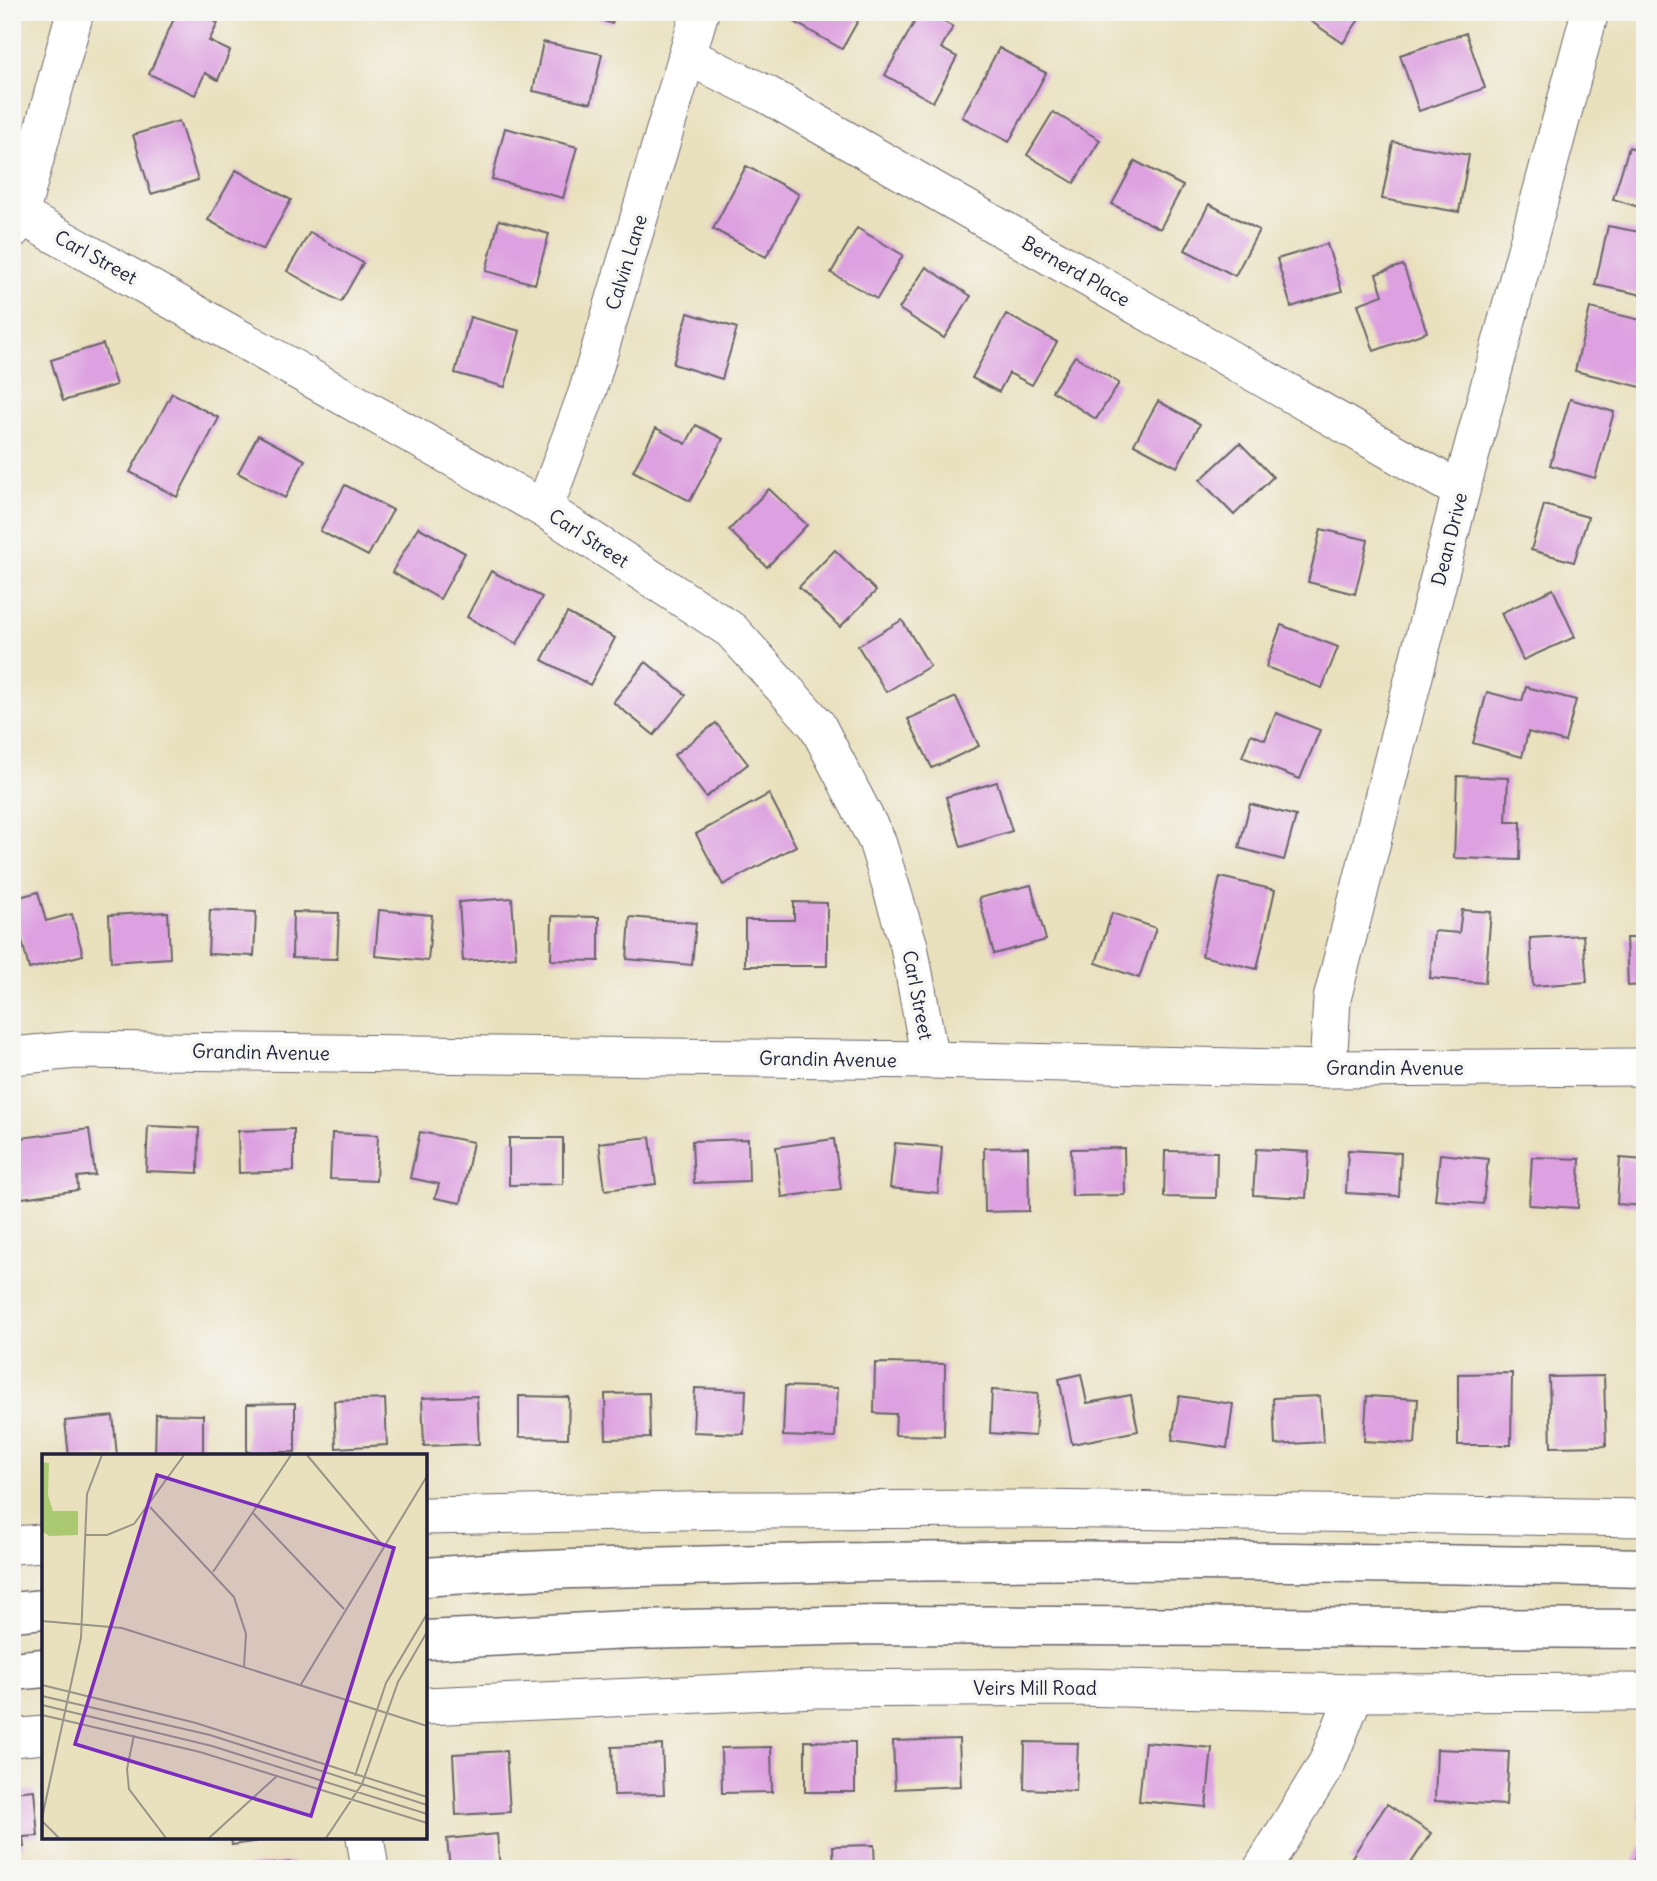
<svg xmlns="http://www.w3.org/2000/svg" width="1657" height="1881" viewBox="0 0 1657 1881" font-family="Delius,sans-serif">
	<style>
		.building { fill: #dda0e0 }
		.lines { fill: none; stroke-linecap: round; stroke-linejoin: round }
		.minor-casing { stroke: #686468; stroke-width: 39 }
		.major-casing { stroke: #686468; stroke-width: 41 }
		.minor { stroke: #fff; stroke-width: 37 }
		.major { stroke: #fff; stroke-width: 38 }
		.labels { text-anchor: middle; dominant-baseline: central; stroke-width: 7; stroke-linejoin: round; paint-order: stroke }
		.street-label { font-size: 19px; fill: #22223b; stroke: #f6f6f2 }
		.inset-road { fill: none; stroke: #999489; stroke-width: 2 }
		.view { fill: #7b2cbf; fill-opacity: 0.15; stroke: #7b2cbf; stroke-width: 3.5 }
		.inset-edge { fill: none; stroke: #22223b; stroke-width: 3.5 }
	</style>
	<rect width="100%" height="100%" fill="#f6f6f2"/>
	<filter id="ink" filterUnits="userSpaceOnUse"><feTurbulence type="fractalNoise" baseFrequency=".0143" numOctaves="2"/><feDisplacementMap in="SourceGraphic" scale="14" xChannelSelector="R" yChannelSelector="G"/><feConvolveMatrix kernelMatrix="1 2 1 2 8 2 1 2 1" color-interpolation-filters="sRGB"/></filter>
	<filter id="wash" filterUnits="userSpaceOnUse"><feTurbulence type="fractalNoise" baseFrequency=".00686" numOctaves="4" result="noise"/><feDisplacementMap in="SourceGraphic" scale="28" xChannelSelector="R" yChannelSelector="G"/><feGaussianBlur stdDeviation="1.57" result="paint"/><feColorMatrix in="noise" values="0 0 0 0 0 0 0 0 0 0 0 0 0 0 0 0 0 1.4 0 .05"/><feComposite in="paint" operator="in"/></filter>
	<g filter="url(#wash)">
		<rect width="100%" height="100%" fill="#e9e0bd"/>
		<g id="blocks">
			<g class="building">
				<path d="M177,12H195L218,23L209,41L230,51L218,80L205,73L195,95L149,74Z"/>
				<path d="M579,12H616L612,24Z"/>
				<path d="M798,12H863L842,49L793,21Z"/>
				<path d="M920,12H926L953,27L941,48L957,57L933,102L885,75Z"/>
				<path d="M1297,12H1364L1343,43Z"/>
				<path d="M1466,33L1485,88L1419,111L1400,55Z"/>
				<path d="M543,42L602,54L591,103L533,91Z"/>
				<path d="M999,48L1046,73L1009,142L962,117Z"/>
				<path d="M1053,112L1100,140L1074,183L1027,155Z"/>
				<path d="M179,121L198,180L151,194L133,135Z"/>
				<path d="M505,128L577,147L563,198L492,179Z"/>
				<path d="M1393,142L1469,155L1459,212L1382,199Z"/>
				<path d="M1629,147L1645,152V209L1613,199Z"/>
				<path d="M1135,161L1183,186L1160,229L1112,204Z"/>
				<path d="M746,166L799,194L766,257L713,229Z"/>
				<path d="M236,170L291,200L263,250L208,220Z"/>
				<path d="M1209,204L1259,230L1235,276L1185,250Z"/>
				<path d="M499,220L549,234L535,284L486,271Z"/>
				<path d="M1608,226L1645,233V285L1643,295L1595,285Z"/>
				<path d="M857,228L903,255L877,299L831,273Z"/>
				<path d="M310,232L363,263L341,302L287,271Z"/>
				<path d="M1327,244L1342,291L1291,307L1277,259Z"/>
				<path d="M1403,265L1427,332L1374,351L1358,304L1383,295L1376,274Z"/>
				<path d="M926,267L971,296L944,338L899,309Z"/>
				<path d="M1590,308L1645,321V388L1575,371Z"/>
				<path d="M688,313L737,328L722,379L673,364Z"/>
				<path d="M1006,314L1057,342L1032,385L1009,373L999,392L972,378Z"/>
				<path d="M470,317L520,331L505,387L455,373Z"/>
				<path d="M103,344L116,385L63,401L51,360Z"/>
				<path d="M1075,356L1119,383L1096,419L1052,391Z"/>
				<path d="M172,393L219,418L177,497L130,472Z"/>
				<path d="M1570,399L1614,412L1595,478L1550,465Z"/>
				<path d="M1158,401L1200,424L1177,467L1134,444Z"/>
				<path d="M696,425L723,439L690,501L633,471L656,428L686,444Z"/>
				<path d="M258,435L305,460L285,498L238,473Z"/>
				<path d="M1240,443L1273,477L1234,515L1200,480Z"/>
				<path d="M345,485L393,510L368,556L320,531Z"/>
				<path d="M769,489L807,525L767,567L729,530Z"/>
				<path d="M1544,505L1588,517L1574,562L1531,550Z"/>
				<path d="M418,527L465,553L440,599L392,572Z"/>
				<path d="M1321,529L1368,540L1355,594L1308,582Z"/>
				<path d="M835,550L876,591L840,627L799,587Z"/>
				<path d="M491,571L542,597L517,644L467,617Z"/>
				<path d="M1553,589L1575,637L1523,660L1501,613Z"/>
				<path d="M567,613L615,638L590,685L542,660Z"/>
				<path d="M902,620L930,666L886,692L858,646Z"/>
				<path d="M1281,625L1338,647L1322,688L1266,667Z"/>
				<path d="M646,662L686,695L654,735L613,702Z"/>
				<path d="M1526,687L1576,700L1565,742L1528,732L1522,757L1473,743L1487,692L1522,701Z"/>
				<path d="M956,697L979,746L932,768L908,719Z"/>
				<path d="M1276,713L1320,730L1300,779L1242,757L1251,734L1265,740Z"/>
				<path d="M716,723L748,764L706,797L674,755Z"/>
				<path d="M1457,776L1508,778L1506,822H1521L1520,860L1454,858Z"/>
				<path d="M997,782L1012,831L961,847L946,797Z"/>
				<path d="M769,794L796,846L723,885L696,834Z"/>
				<path d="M1250,804L1296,816L1284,860L1239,848Z"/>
				<path d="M1220,877L1275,890L1257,969L1202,956Z"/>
				<path d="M1031,885L1046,940L994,954L979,898Z"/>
				<path d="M38,892L46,921L72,914L83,955L29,969L12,899Z"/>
				<path d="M512,898L516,957L463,961L459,902Z"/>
				<path d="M794,902L827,903V966H745V920H794Z"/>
				<path d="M210,910L256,912L254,956L208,954Z"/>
				<path d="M379,910L432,915L428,961L375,956Z"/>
				<path d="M1462,910L1491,912L1485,983L1430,978L1434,931L1459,933Z"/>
				<path d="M168,912L170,958L111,962L109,915Z"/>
				<path d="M293,912L339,913L337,959L292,958Z"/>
				<path d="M1112,913L1156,928L1139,978L1096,963Z"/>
				<path d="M552,916L599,917V961L551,960Z"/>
				<path d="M630,917L696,923L692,965L627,959Z"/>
				<path d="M1583,935L1587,982L1533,986L1530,938Z"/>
				<path d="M1626,938H1645V985L1628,986Z"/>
				<path d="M148,1126L199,1128L198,1173L146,1171Z"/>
				<path d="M89,1129L95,1175L77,1177L78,1190L22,1198L13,1139Z"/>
				<path d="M294,1129V1171L239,1173L238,1131Z"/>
				<path d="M420,1132L473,1142L461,1203L435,1198L439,1184L410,1178Z"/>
				<path d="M332,1133L378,1135L376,1181L330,1179Z"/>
				<path d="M650,1137L656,1184L605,1190L599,1143Z"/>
				<path d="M509,1138H563V1184L509,1185Z"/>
				<path d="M748,1139L749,1181L694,1183L692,1141Z"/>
				<path d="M834,1139L841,1189L782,1197L776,1147Z"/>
				<path d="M895,1143L942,1147L938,1193L890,1188Z"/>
				<path d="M1028,1147L1029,1211L985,1212L984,1148Z"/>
				<path d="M1124,1148L1125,1195L1072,1196L1071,1149Z"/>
				<path d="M1256,1149L1309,1152L1306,1198L1253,1195Z"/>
				<path d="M1348,1150L1401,1153L1399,1196L1346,1193Z"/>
				<path d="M1165,1151L1217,1152L1216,1198L1164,1197Z"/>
				<path d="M1440,1154L1488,1159L1483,1204L1435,1200Z"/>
				<path d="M1532,1157L1580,1159L1578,1208L1529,1205Z"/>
				<path d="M1620,1158L1645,1160V1206L1617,1204Z"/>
				<path d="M875,1363L945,1364L944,1436L895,1435L896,1414L874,1413Z"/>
				<path d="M1512,1373L1511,1445H1458V1374Z"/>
				<path d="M1081,1374L1087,1403L1131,1395L1138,1431L1072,1444L1059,1379Z"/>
				<path d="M1604,1376L1606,1446L1551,1447L1549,1377Z"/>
				<path d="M785,1386L838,1388L835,1438L783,1436Z"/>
				<path d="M695,1388L746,1390L744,1434L693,1432Z"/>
				<path d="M992,1390L1038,1393L1035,1436L990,1433Z"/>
				<path d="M649,1393L650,1438L606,1439L605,1394Z"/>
				<path d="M477,1396L479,1444L424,1446L422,1398Z"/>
				<path d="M519,1396L569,1397L568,1438L519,1437Z"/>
				<path d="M1179,1396L1233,1404L1227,1448L1172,1440Z"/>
				<path d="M1320,1396L1323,1442L1275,1445L1273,1398Z"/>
				<path d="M1367,1396L1418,1399L1415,1444L1364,1441Z"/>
				<path d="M385,1399L387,1445L336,1448L334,1401Z"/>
				<path d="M295,1403V1452H247V1404Z"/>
				<path d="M156,1414L203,1415V1456H155Z"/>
				<path d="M113,1416L117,1456H69L65,1421Z"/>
				<path d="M959,1739L961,1786L895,1789L893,1741Z"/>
				<path d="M805,1741L855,1742V1792H805Z"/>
				<path d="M1025,1742L1078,1743L1076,1791L1024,1789Z"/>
				<path d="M1145,1742L1212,1748L1206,1807L1139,1801Z"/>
				<path d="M662,1745L664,1794L614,1795L612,1747Z"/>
				<path d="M771,1747L772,1792L722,1793L721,1748Z"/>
				<path d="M1437,1749L1509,1752L1506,1805L1435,1801Z"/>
				<path d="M506,1751L510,1812L456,1815L453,1754Z"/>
				<path d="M1643,1758H1645V1820H1639Z"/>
				<path d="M34,1790L38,1836L23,1837L24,1847L12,1848V1792Z"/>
				<path d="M1387,1804L1431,1833L1407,1869H1364L1350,1860Z"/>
				<path d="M497,1834L500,1869H450L447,1839Z"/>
				<path d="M231,1837H272V1839L232,1845Z"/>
				<path d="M874,1845L875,1869H834L833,1846Z"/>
				<path d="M1641,1847L1645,1849V1869H1630Z"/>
				<path d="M293,1862V1869H248V1866Z"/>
			</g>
		</g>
	</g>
	<g filter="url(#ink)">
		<use href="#blocks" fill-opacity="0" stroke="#686468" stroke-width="2"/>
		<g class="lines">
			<defs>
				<g id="minor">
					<path d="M687,56L766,94L1461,491"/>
					<path d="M20,215L544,509L731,630L817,725L877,841L909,946L930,1060"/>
					<path d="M12,230L20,215L75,12"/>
					<path d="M544,509L587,393L700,12"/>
					<path d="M12,1056L76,1050L930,1060L1328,1069L1645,1067"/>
					<path d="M1328,1069L1332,999L1461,491L1590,12"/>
					<path d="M425,1516L734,1510L1035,1509L1645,1518"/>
					<path d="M12,1545L44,1543"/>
					<path d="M425,1706L816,1689L1076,1687L1355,1693L1645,1692"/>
					<path d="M12,1738L44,1735"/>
					<path d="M365,1837L370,1869"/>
					<path d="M1262,1869L1327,1763L1355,1693"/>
				</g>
				<g id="major">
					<path d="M425,1577C537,1568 650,1567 762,1564C1056,1557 1351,1562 1645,1568"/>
					<path d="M12,1612L44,1609"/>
					<path d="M425,1640L630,1630L880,1625L1645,1629"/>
					<path d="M12,1671L44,1668"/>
				</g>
			</defs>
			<use href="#minor" class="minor-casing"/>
			<use href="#major" class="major-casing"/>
			<use href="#minor" class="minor"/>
			<use href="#major" class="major"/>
		</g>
	</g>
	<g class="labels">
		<g class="street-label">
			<text transform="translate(96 257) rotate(29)">Carl Street</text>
			<text transform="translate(626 262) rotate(-73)">Calvin Lane</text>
			<text transform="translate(1076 271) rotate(30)">Bernerd Place</text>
			<text transform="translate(589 538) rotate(33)">Carl Street</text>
			<text transform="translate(1449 539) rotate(-76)">Dean Drive</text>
			<text transform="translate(918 995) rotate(79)">Carl Street</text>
			<text transform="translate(261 1052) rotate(1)">Grandin Avenue</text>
			<text transform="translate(828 1059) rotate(1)">Grandin Avenue</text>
			<text x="1395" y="1068">Grandin Avenue</text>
			<text x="1035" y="1688">Veirs Mill Road</text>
		</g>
	</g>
	<g transform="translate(42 1454)">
		<rect width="385" height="385" fill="#e9e0bd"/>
		<path d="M0,8L7,9L6,41L11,57H36V81L7,82L0,77Z" fill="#abc971"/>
		<path class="inset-road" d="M265,1L341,92M108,53L192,143L204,180L202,213M211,59L302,155M43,81H65L92,70L142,1M171,118L249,1M0,167L80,174L385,272M0,231L154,269L385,343M258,232L385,22M0,242L168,281L385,351M0,251L170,292L385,360M0,261L158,298L385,369M92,281L85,315L87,335L124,384M313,322L344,229L385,160M0,364L39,184L45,40L60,1M0,367L17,384M167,384L235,322M284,384L320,330L356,228L385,178"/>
		<path class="view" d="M115,21L352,94L269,362L33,290Z"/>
		<rect width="385" height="385" class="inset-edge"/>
	</g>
	<rect width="1657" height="1881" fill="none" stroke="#f6f6f2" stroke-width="42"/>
</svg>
